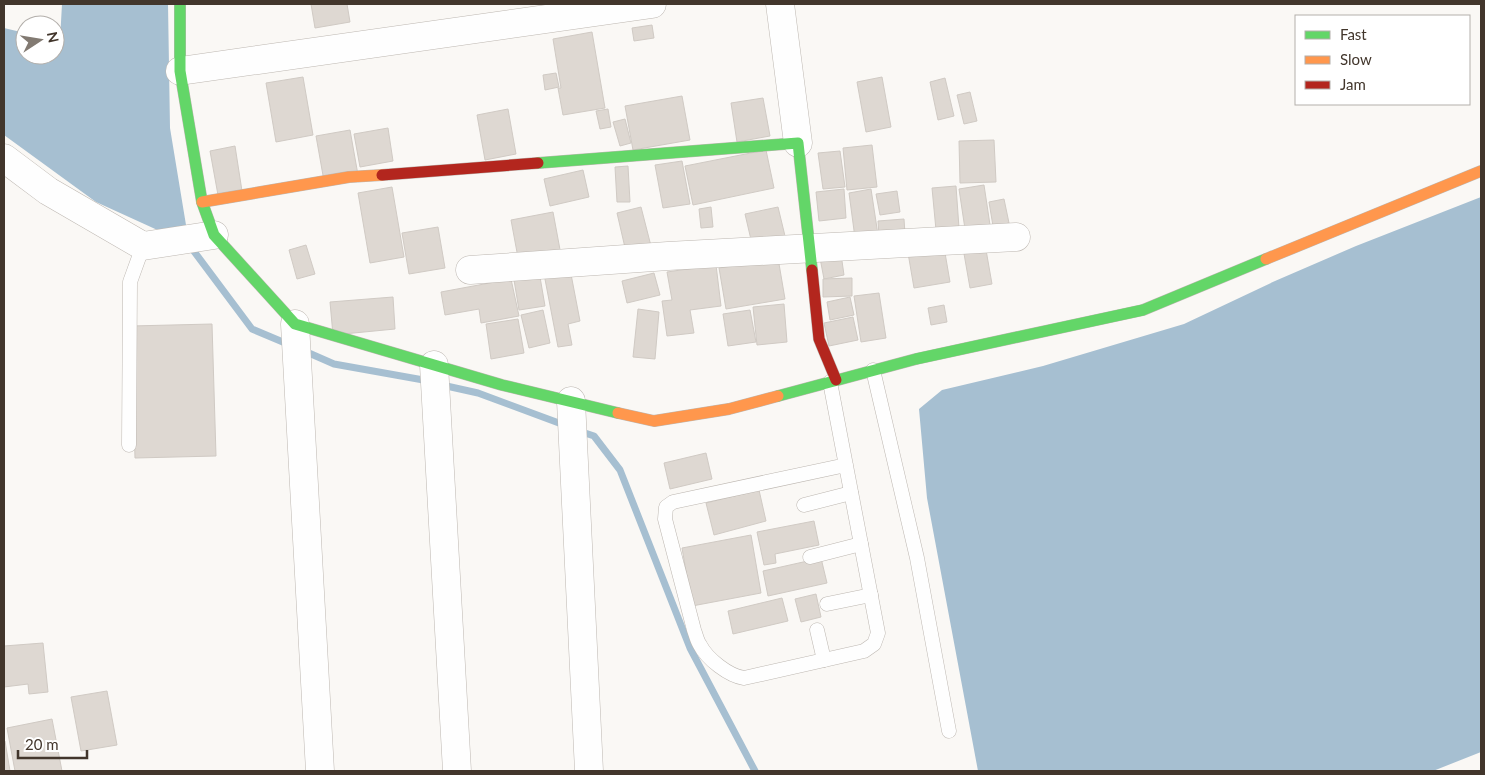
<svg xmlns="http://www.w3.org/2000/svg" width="1485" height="775" viewBox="0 0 1485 775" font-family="Lato,sans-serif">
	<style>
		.water { fill: #a6bfd1 }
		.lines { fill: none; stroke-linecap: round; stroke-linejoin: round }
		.stream { stroke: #a6bfd1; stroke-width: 7 }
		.building { fill: #ded8d2; stroke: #d0cac4 }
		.lane-casing { stroke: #bdb7b1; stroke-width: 15 }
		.street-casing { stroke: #bdb7b1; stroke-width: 29 }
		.fast-casing { stroke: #bdb7b1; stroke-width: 12 }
		.slow-casing { stroke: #bdb7b1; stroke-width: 12 }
		.jam-casing { stroke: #bdb7b1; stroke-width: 12 }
		.lane { stroke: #fefefe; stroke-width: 14 }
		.street { stroke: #fefefe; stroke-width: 28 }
		.fast { stroke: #63d668; stroke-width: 11 }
		.slow { stroke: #ff974d; stroke-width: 11 }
		.jam { stroke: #b3261e; stroke-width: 11 }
	</style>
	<rect width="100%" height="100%" fill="#faf8f5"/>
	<g class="water">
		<path d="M62,4H168L170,128L186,225L164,233L96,202L4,135V28L25,33V55H55V40H60Z"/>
		<path d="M1481,197V752L1433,771H978L927,498L919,409L942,390L1043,366L1184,324L1275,281L1356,246Z"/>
	</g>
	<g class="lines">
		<g class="stream">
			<path d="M190,246L252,329L290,345"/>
			<path d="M302,350L334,364L429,381"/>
			<path d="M442,385L478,393L567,426"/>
			<path d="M579,431L594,436L620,470L690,648L755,771"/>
		</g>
	</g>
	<g class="building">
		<path d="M311,4H347L350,22L315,28Z"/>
		<path d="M652,25L654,38L634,41L632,28Z"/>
		<path d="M592,32L605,108L563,115L558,88H561L553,39Z"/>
		<path d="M556,73L559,87L545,90L543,75Z"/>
		<path d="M303,77L313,135L276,142L266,83Z"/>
		<path d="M882,77L891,127L866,132L857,82Z"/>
		<path d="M945,78L954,116L938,120L930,82Z"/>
		<path d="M970,92L977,121L964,124L957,95Z"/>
		<path d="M682,96L690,140L633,150L625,106Z"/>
		<path d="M763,98L770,136L737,142L731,103Z"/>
		<path d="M508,109L516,154L485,160L477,115Z"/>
		<path d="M608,109L611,127L600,129L596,111Z"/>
		<path d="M625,119L631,143L620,146L613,122Z"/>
		<path d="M388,128L393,161L360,167L354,134Z"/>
		<path d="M350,130L358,175L324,181L316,136Z"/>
		<path d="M994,140L996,182L960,183L959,141Z"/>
		<path d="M872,145L877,187L847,190L843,148Z"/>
		<path d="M235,146L242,191L218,195L210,151Z"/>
		<path d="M766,150L774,188L693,205L685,166Z"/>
		<path d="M840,151L845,187L823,189L818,153Z"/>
		<path d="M682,161L690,204L663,208L655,165Z"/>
		<path d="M628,166L630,202H617L615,167Z"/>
		<path d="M583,170L589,197L550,206L544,179Z"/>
		<path d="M984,185L990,225L965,229L959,189Z"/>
		<path d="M956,186L959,228L936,230L932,188Z"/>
		<path d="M392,187L404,257L370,263L358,193Z"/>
		<path d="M844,189L846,218L819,221L816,192Z"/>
		<path d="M871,189L878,235L855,238L849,193Z"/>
		<path d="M897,191L900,212L880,215L876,194Z"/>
		<path d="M1004,199L1009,223L993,226L989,202Z"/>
		<path d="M641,207L651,246L626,252L617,213Z"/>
		<path d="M711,207L713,227L701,228L699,209Z"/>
		<path d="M778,207L785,236L752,244L745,214Z"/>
		<path d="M553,212L561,255L519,263L511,220Z"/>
		<path d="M904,219L905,234L879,235L878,221Z"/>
		<path d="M438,227L445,268L409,274L402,233Z"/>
		<path d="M985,244L992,284L970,288L963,248Z"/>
		<path d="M306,245L315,274L297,279L289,250Z"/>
		<path d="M944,247L950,282L914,288L908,253Z"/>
		<path d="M841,254L844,275L824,279L820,258Z"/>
		<path d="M778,258L785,299L726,309L719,268Z"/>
		<path d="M716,265L721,306L690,310L694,333L667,336L662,301L672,300L667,272Z"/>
		<path d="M570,269L580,321L568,324L572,345L558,347L544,274Z"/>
		<path d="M654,273L660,295L627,303L622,281Z"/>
		<path d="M540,277L545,306L519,310L514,280Z"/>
		<path d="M852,278V296L823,297V279Z"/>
		<path d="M511,279L519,316L481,323L479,309L445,315L441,292Z"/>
		<path d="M879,293L886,338L861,342L854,296Z"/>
		<path d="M393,297L395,329L333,335L330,302Z"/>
		<path d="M850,297L854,315L830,320L827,302Z"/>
		<path d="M784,304L787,342L757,345L753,307Z"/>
		<path d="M944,305L947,322L931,325L928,308Z"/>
		<path d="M638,309L659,312L655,359L633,357Z"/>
		<path d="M543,310L550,343L529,348L521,315Z"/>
		<path d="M750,310L756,342L728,346L723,314Z"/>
		<path d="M853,317L858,340L829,346L824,323Z"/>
		<path d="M518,319L524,353L491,359L486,324Z"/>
		<path d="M212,324L216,456L135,458L131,326Z"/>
		<path d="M706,453L712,479L670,489L664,463Z"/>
		<path d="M759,490L766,521L714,535L706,503Z"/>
		<path d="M814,521L819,545L775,554L776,563L764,565L757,532Z"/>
		<path d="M751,535L761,593L692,606L682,548Z"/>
		<path d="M821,558L827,583L768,596L763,571Z"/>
		<path d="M816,594L821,617L801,622L795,599Z"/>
		<path d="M782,598L788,621L733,634L728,611Z"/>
		<path d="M43,643L48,692L29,694L28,684L4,687V646Z"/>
		<path d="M107,691L117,745L81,751L71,697Z"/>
		<path d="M52,719L62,771H15L7,728Z"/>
		<path d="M4,741H5L10,771H4Z"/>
	</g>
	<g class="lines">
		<defs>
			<g id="lane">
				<path d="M873,370L917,558L949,731"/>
				<path d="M830,382L878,633L874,644L864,651L744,678C729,676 707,659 700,645C697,641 696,635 694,630L665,519L666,507L673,502L846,465"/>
				<path d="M129,445L130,282L143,246"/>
				<path d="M804,505L851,493"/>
				<path d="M810,557L861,544"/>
				<path d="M827,604L871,595"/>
				<path d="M817,630L824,660"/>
			</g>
			<g id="street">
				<path d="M780,4L798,143"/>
				<path d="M180,71L652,4"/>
				<path d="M4,158L48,191L143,246L214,235"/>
				<path d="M470,270L668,256L1016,237"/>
				<path d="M295,324L320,771"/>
				<path d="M434,365L457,771"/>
				<path d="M571,401L589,771"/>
			</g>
			<g id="fast">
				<path d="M180,4V71L202,202L214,235L295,324L502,385L618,413"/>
				<path d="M538,163L798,143L812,270"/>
				<path d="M778,396L916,359L1143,310L1266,259"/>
			</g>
			<g id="slow">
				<path d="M202,202L349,177L382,175"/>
				<path d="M1266,259L1481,171"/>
				<path d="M618,413L654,421L729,409L778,396"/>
			</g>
			<g id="jam">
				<path d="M382,175L538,163"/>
				<path d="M812,270L819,339L836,380"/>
			</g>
		</defs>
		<use href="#lane" class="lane-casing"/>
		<use href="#street" class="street-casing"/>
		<use href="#fast" class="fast-casing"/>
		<use href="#slow" class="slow-casing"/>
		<use href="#jam" class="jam-casing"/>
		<use href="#lane" class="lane"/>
		<use href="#street" class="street"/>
		<use href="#fast" class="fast"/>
		<use href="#slow" class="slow"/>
		<use href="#jam" class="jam"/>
	</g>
	<rect width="1485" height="775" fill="none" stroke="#42362c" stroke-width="10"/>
	<rect x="1295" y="15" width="175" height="90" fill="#ffffff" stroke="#b3afab"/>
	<rect x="1305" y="31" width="25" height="8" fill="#63d668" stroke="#b3afab"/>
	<text x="1340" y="40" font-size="15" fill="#42362c">Fast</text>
	<rect x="1305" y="56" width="25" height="8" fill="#ff974d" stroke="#b3afab"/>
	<text x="1340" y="65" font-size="15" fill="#42362c">Slow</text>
	<rect x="1305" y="81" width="25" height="8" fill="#b3261e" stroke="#b3afab"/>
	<text x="1340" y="90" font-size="15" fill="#42362c">Jam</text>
	<g transform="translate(40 40) rotate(78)"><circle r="24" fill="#ffffff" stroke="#b3afab"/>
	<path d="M0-4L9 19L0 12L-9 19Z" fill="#827a72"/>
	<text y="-8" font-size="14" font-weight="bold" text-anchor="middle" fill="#42362c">N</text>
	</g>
	<path d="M18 750v8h69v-8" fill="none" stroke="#42362c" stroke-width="2.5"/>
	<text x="25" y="750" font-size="15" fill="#42362c" stroke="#ffffff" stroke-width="4" paint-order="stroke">20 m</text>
</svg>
